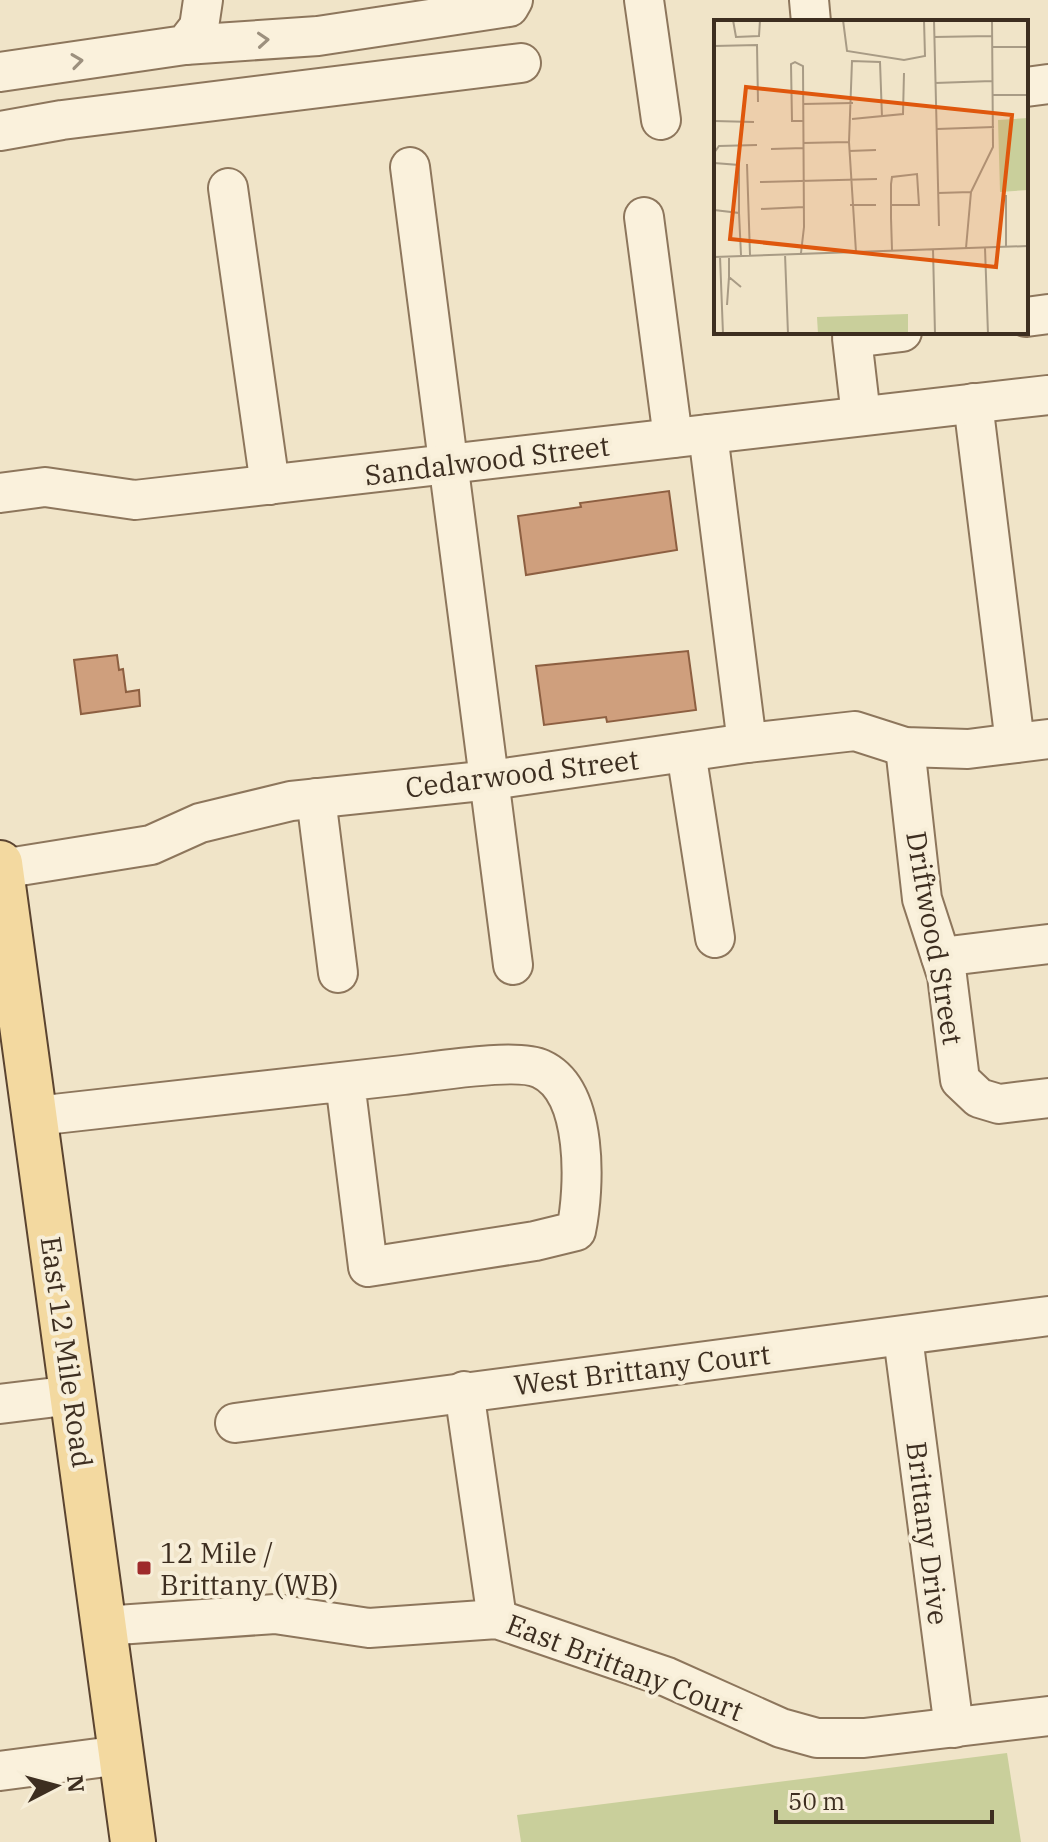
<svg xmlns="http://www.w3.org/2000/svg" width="1048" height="1842" viewBox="0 0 1048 1842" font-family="'IBM Plex Serif',serif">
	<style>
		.green { fill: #c9cf9b }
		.building { fill: #cf9f7d; stroke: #8d5f41; stroke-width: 2 }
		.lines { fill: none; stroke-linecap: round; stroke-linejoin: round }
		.minor-casing { stroke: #8d765c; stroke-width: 42 }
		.major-casing { stroke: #5b4430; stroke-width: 48 }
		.minor { stroke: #faf1dc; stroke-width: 38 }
		.major { stroke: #f3d9a0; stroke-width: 44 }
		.oneway { stroke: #9c907e }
		.poi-dot { fill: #9e2a2b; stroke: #f7eed8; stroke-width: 3 }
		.labels { text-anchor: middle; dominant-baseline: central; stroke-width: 8; stroke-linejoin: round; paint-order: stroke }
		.street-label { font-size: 28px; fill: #3d2e20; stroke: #f7eed8 }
		.poi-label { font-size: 28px; fill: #3d2e20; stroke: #f7eed8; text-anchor: start }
		.inset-road { fill: none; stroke: #a89b85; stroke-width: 2 }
		.view { fill: #df570d; fill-opacity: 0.15; stroke: #df570d; stroke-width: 4 }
		.inset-edge { fill: none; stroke: #3d2e20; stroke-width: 4 }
	</style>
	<rect width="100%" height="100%" fill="#f0e4c8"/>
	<path class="green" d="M1007,1753L1021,1842H521L517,1815Z"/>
	<g class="building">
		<path d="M669,491L677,550L526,575L518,516L581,507L580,503Z"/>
		<path d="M688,651L696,710L607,722L606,717L544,725L536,666Z"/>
		<path d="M117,655L119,670L123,669L126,692L139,690L140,706L81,714L74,660Z"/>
	</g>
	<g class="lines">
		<defs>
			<g id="minor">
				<path d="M644,0L661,120"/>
				<path d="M809,0L811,22"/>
				<path d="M185,45L318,36L509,7L513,0"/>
				<path d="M0,72L185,45L199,27L203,0"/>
				<path d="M1026,87L1048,84"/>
				<path d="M0,131L62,120L521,63"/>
				<path d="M410,167L513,965"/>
				<path d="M228,188L270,485"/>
				<path d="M644,217L673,438"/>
				<path d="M1026,317L1048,314"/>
				<path d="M973,403L1015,743"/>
				<path d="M861,416L852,338L902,332"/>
				<path d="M708,434L747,743"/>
				<path d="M0,493L45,487L135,500L1048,395"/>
				<path d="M905,747L922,899L947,976L960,1080L979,1098L999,1104L1048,1098"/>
				<path d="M686,752L715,938"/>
				<path d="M316,798L338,973"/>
				<path d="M1,869L151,845L200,823L291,801L491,780L747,743L855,731L905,747L968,749L1048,739"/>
				<path d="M941,957L1048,944"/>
				<path d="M36,1116C158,1102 280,1088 403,1075C432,1072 517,1057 541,1069C589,1091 585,1188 576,1231L535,1241L368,1267L345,1082"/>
				<path d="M903,1337L954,1728"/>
				<path d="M464,1391L497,1619"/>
				<path d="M0,1404L73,1395"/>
				<path d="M235,1423L1048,1316"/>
				<path d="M103,1626L275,1614L369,1628L497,1619L667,1677L781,1728L817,1738H864L1048,1716"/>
				<path d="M0,1771L121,1755"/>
			</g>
			<path id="major" d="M0,863L133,1842"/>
		</defs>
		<use href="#minor" class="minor-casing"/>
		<use href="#major" class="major-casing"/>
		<use href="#minor" class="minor"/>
		<use href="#major" class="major"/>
	</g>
	<defs><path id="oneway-chevron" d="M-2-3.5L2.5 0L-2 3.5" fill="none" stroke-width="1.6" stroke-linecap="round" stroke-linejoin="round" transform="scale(2)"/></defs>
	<g class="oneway">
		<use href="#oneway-chevron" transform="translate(263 40) rotate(-4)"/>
		<use href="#oneway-chevron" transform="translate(77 61) rotate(-8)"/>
	</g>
	<rect class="poi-dot" x="136" y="1560" width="16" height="16" rx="4"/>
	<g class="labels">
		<g class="street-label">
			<text transform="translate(487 460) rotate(-7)">Sandalwood Street</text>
			<text transform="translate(522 773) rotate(-7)">Cedarwood Street</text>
			<text transform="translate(935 938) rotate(80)">Driftwood Street</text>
			<text transform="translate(67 1352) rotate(82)">East 12 Mile Road</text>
			<text transform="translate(642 1369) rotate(-7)">West Brittany Court</text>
			<text transform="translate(928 1533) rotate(83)">Brittany Drive</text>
			<text transform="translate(625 1667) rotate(21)">East Brittany Court</text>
		</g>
		<g class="poi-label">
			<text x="160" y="1552">12 Mile /<tspan x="160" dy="32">Brittany (WB)</tspan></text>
		</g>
	</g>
	<g transform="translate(714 20)">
		<rect width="314" height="314" fill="#f0e4c8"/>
		<path d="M314,98V170L286,172L284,100ZM194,294V314H104L103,297Z" fill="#c9cf9b"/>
		<path class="inset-road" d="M19,0L22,17L45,16L46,0M129,0L133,31L190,40L211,36L210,0M220,0L225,206M220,17L278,16M0,26L43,25L44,82M278,27H314M221,63L278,61M279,75H314M89,84L139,83M138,99L189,94L190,53M0,101L40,102M223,109L280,107M89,123L135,122M57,129L90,128M135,131L162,130M0,133L5,126L43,125M0,143L25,145V193M33,144L36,235M46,162L163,159M224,173L257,172M292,175V227M136,185H162M177,185H205L203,154L178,157L177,164V198L178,230M47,189L90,187M0,190L25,193L27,235M252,228L257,172L279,127L278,0M271,228L274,314M219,229L221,314M142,232L135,122L138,41L166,42L168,97M87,233L90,207L89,46L81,42L77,44L78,101H89M71,234L74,314M6,236L9,314M15,236V257L27,267M0,237L314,226M13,285L15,257"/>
		<path class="view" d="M32,67L298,95L282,247L16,219Z"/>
		<rect width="314" height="314" class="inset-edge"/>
	</g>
	<g transform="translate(56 1786) rotate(84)" stroke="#f7eed8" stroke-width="6" paint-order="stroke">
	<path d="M0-6L14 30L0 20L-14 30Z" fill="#3d2e20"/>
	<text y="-12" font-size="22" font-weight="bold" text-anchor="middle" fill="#3d2e20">N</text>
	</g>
	<path d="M776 1810v12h216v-12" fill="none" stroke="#3d2e20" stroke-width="4"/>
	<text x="788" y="1810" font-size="24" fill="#3d2e20" stroke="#f7eed8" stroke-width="6" paint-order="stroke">50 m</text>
</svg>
